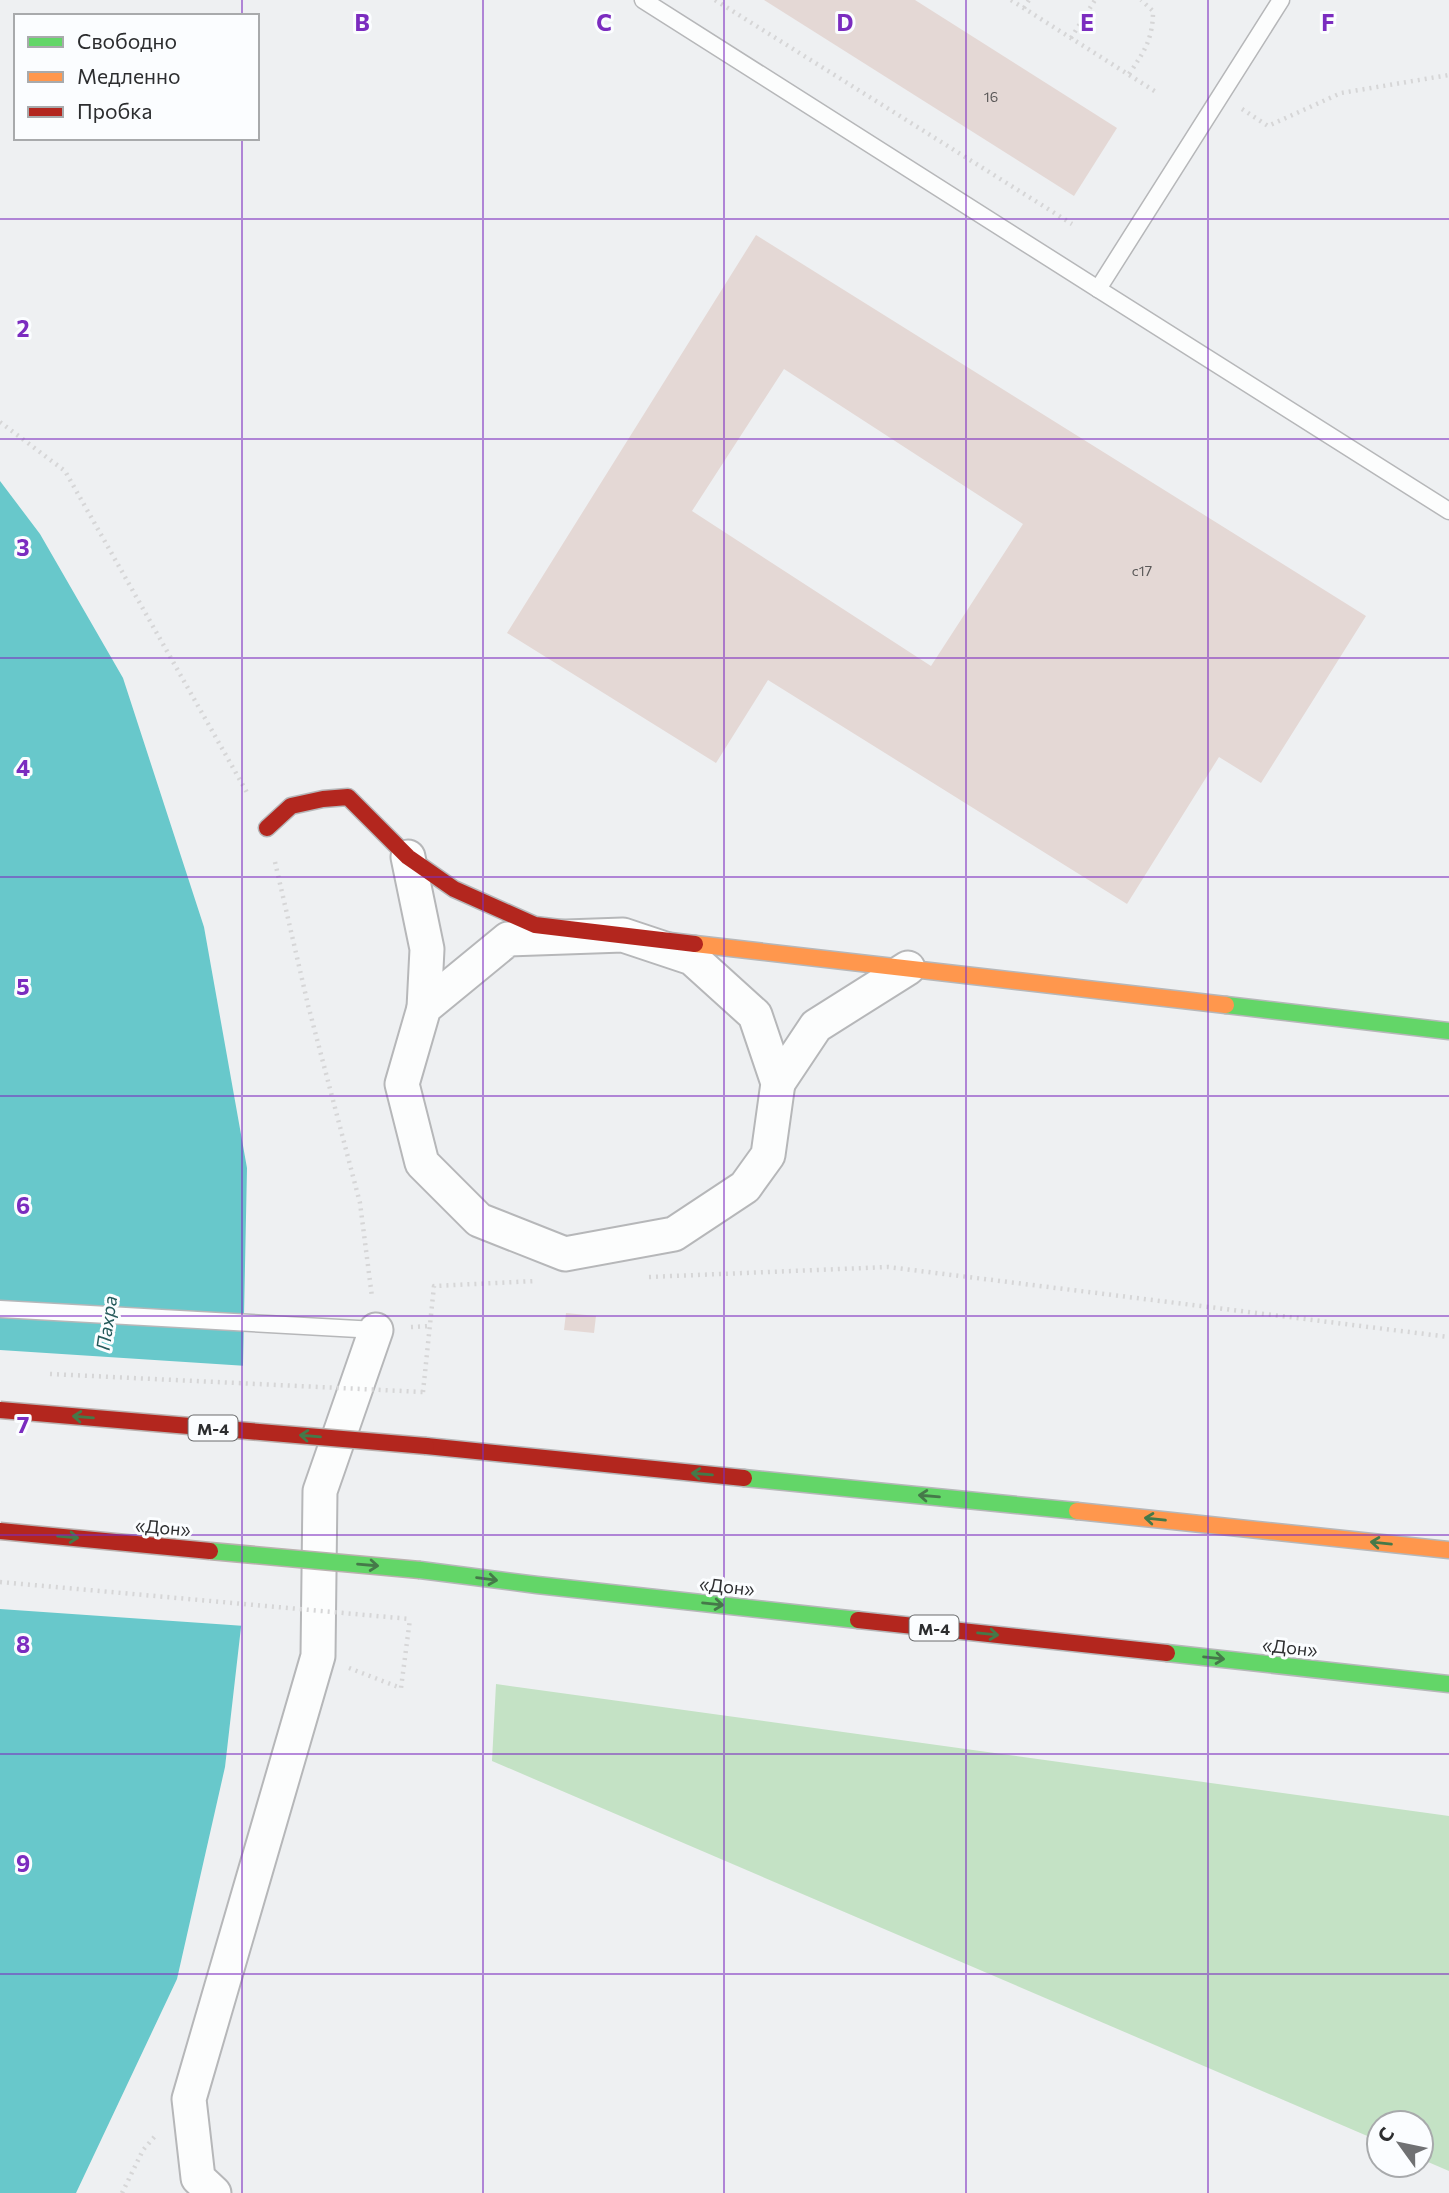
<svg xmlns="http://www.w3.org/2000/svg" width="1449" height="2193" viewBox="0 0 1449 2193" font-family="Commissioner,sans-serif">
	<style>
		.green { fill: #c4e2c5 }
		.water { fill: #68c8cb }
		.pier { fill: #eef0f2 }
		.building { fill: #e4d8d5; fill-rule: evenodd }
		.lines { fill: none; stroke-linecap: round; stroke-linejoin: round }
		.lane-casing { stroke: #b6b7b9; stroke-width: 19 }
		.street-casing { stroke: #b6b7b9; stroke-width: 37 }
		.fast-casing { stroke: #b6b7b9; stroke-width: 19 }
		.slow-casing { stroke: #b6b7b9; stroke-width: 19 }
		.jam-casing { stroke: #b6b7b9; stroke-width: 19 }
		.path { stroke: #d6d6d7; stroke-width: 4.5; stroke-dasharray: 2 5; stroke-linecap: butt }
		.lane { stroke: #fcfdfd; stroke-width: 16 }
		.street { stroke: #fcfdfd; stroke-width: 33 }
		.fast { stroke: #63d668; stroke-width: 16 }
		.slow { stroke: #ff974d; stroke-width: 16 }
		.jam { stroke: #b3261e; stroke-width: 16 }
		.fast-bridge-casing { stroke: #bab1af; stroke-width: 19; stroke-linecap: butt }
		.jam-bridge-casing { stroke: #bab1af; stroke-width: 19; stroke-linecap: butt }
		.path-bridge { stroke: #d6d6d7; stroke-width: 4.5; stroke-dasharray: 2 5; stroke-linecap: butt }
		.fast-bridge { stroke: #63d668; stroke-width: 16 }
		.jam-bridge { stroke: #b3261e; stroke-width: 16 }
		.oneway { stroke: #457949 }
		.grid { fill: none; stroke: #7b2cbf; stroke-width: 2; stroke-opacity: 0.55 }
		.labels { text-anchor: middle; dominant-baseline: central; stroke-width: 6; stroke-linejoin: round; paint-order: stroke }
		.number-label { font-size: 14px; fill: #5a5858 }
		.shield { fill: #fbfdff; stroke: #6a6b6d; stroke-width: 2 }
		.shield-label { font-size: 16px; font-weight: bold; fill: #2c2d2f }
		.street-label { font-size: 18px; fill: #2c2d2f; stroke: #fbfdff }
		.water-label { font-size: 19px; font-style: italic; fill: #255a5b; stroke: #fbfdff }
		.grid-label { font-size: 23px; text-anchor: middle; font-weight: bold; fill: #7b2cbf; stroke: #fbfdff; stroke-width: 6; stroke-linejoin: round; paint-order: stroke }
	</style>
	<rect width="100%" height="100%" fill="#eef0f2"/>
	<path class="green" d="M496,1684L1449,1816V2171L1421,2159V2123H1379V2141L492,1761Z"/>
	<path class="water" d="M0,481L40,534L123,678L204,927L247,1168L242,1413L256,1496L225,1767L177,1979L76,2193H0Z"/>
	<path class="pier" d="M0,1350L247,1366L246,1413L260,1496L245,1626L0,1609Z"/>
	<g class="building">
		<path d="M764,0H915L1117,128L1074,196Z"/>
		<path d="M756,235L1366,616L1261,783L1219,757L1127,904L768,680L716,763L507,633ZM784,369L1023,524L931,666L692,511Z"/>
		<path d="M566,1313L596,1316L594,1333L564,1330Z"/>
	</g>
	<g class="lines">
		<defs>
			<g id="lane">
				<path d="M643,0L1098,289"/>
				<path d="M1281,0L1098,289L1449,511"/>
				<path d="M0,1309L376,1330"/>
			</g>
			<g id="street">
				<path d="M408,857L427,949L424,1008"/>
				<path d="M623,935L692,958L755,1015L778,1083L768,1155L745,1187L674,1234L565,1254L479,1220L422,1163L402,1084L424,1008L508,939Z"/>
				<path d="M778,1083L816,1026L908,968"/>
				<path d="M214,2193L198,2178L189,2099L318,1656L320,1491L376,1330"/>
			</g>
			<g id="fast">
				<path d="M1226,1005L1449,1031"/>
				<path d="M744,1478L1077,1511"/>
				<path d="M420,1570L537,1585L858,1620"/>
				<path d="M1167,1653L1449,1684"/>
			</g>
			<g id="slow">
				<path d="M695,944L1226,1005"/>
				<path d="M1077,1511L1449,1550"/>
			</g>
			<g id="jam">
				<path d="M267,828L291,806L323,799L348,797L408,857L454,889L535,925L695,944"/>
				<path d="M426,1446L744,1478"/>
				<path d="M858,1620L1167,1653"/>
			</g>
		</defs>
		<use href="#lane" class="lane-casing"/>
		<use href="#street" class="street-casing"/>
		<use href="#fast" class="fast-casing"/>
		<use href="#slow" class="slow-casing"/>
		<use href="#jam" class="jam-casing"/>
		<g class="path">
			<path d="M715,0L1072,224"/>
			<path d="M1011,0L1156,92"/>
			<path d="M1024,8L1029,0"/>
			<path d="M1071,38L1095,0"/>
			<path d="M1129,74C1144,52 1153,39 1153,11L1141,0"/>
			<path d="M1242,109L1268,126L1341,93L1449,75"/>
			<path d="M0,422L65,471L249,796"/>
			<path d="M275,862L308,1005L360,1203L372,1297"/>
			<path d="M649,1277L888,1267L1449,1337"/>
			<path d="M411,1327L431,1326"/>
			<path d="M423,1392L434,1286L536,1281"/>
			<path d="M349,1668L401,1688L410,1619"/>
			<path d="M122,2193L143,2150L157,2134"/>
		</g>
		<use href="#lane" class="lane"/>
		<use href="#street" class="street"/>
		<use href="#fast" class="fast"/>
		<use href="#slow" class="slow"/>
		<use href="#jam" class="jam"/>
		<defs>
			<path id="fast-bridge" d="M210,1551L420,1570"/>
			<g id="jam-bridge">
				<path d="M0,1410L426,1446"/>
				<path d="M0,1531L210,1551"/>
			</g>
		</defs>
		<use href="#fast-bridge" class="fast-bridge-casing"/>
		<use href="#jam-bridge" class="jam-bridge-casing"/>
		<g class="path-bridge">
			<path d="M50,1374L423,1392"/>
			<path d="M0,1582L410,1619"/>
		</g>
		<use href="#fast-bridge" class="fast-bridge"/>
		<use href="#jam-bridge" class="jam-bridge"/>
	</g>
	<defs><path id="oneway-shaft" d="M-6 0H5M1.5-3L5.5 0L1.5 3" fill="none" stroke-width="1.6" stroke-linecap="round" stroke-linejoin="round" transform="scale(1.75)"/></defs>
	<g class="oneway">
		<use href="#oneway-shaft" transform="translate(83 1417) rotate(-175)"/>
		<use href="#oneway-shaft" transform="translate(310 1436) rotate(-175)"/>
		<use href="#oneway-shaft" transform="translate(702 1474) rotate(-175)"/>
		<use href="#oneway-shaft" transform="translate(929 1496) rotate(-175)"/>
		<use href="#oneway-shaft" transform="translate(1155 1519) rotate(-174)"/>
		<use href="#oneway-shaft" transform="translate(68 1537) rotate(5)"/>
		<use href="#oneway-shaft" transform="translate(1381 1543) rotate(-174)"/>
		<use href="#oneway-shaft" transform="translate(368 1565) rotate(5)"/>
		<use href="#oneway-shaft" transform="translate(487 1579) rotate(7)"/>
		<use href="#oneway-shaft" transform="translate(713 1604) rotate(6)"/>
		<use href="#oneway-shaft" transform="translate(988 1634) rotate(6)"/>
		<use href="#oneway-shaft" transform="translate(1214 1658) rotate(6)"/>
	</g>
	<path class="grid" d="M242,0V16M483,0V2193M724,0V2193M966,0V2193M1208,0V2193M242,138V2193M0,219H1449M0,439H1449M0,658H1449M0,877H1449M0,1096H1449M0,1316H1449M0,1535H1449M0,1754H1449M0,1974H1449"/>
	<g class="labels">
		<g class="number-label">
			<text x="991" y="96">16</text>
			<text x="1142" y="570">с17</text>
		</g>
		<g class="shield">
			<rect x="188.5" y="1415.5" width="49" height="25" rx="5"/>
			<rect x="909.5" y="1615.5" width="49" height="25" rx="5"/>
		</g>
		<g class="shield-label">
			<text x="213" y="1428">М-4</text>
			<text x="934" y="1628">М-4</text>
		</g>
		<g class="street-label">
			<text transform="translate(163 1527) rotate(5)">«Дон»</text>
			<text transform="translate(727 1586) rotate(6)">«Дон»</text>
			<text transform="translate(1290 1647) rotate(6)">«Дон»</text>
		</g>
		<g class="water-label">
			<text transform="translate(106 1323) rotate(-82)">Пахра</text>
		</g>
	</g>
	<g class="grid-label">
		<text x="362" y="31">B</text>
		<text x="604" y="31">C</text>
		<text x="845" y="31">D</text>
		<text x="1087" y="31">E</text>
		<text x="1328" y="31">F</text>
		<text x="23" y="337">2</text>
		<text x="23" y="556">3</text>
		<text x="23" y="776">4</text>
		<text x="23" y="995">5</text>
		<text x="23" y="1214">6</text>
		<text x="23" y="1433">7</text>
		<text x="23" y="1653">8</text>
		<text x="23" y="1872">9</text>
	</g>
	<rect x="14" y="14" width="245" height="126" fill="#fbfdff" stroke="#a8aaac" stroke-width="2"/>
	<rect x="28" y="37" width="35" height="10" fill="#63d668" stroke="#a8aaac" stroke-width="2"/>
	<text x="77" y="49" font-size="21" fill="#2c2d2f">Свободно</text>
	<rect x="28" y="72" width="35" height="10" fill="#ff974d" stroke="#a8aaac" stroke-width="2"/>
	<text x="77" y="84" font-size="21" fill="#2c2d2f">Медленно</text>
	<rect x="28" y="107" width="35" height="10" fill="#b3261e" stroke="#a8aaac" stroke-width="2"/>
	<text x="77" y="119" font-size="21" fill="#2c2d2f">Пробка</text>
	<g transform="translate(1400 2144) rotate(303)"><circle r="33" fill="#fbfdff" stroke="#a8aaac" stroke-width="2"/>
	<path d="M0-5L12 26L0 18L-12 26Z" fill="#707173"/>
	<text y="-10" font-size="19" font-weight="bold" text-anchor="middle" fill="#2c2d2f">С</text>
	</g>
</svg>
